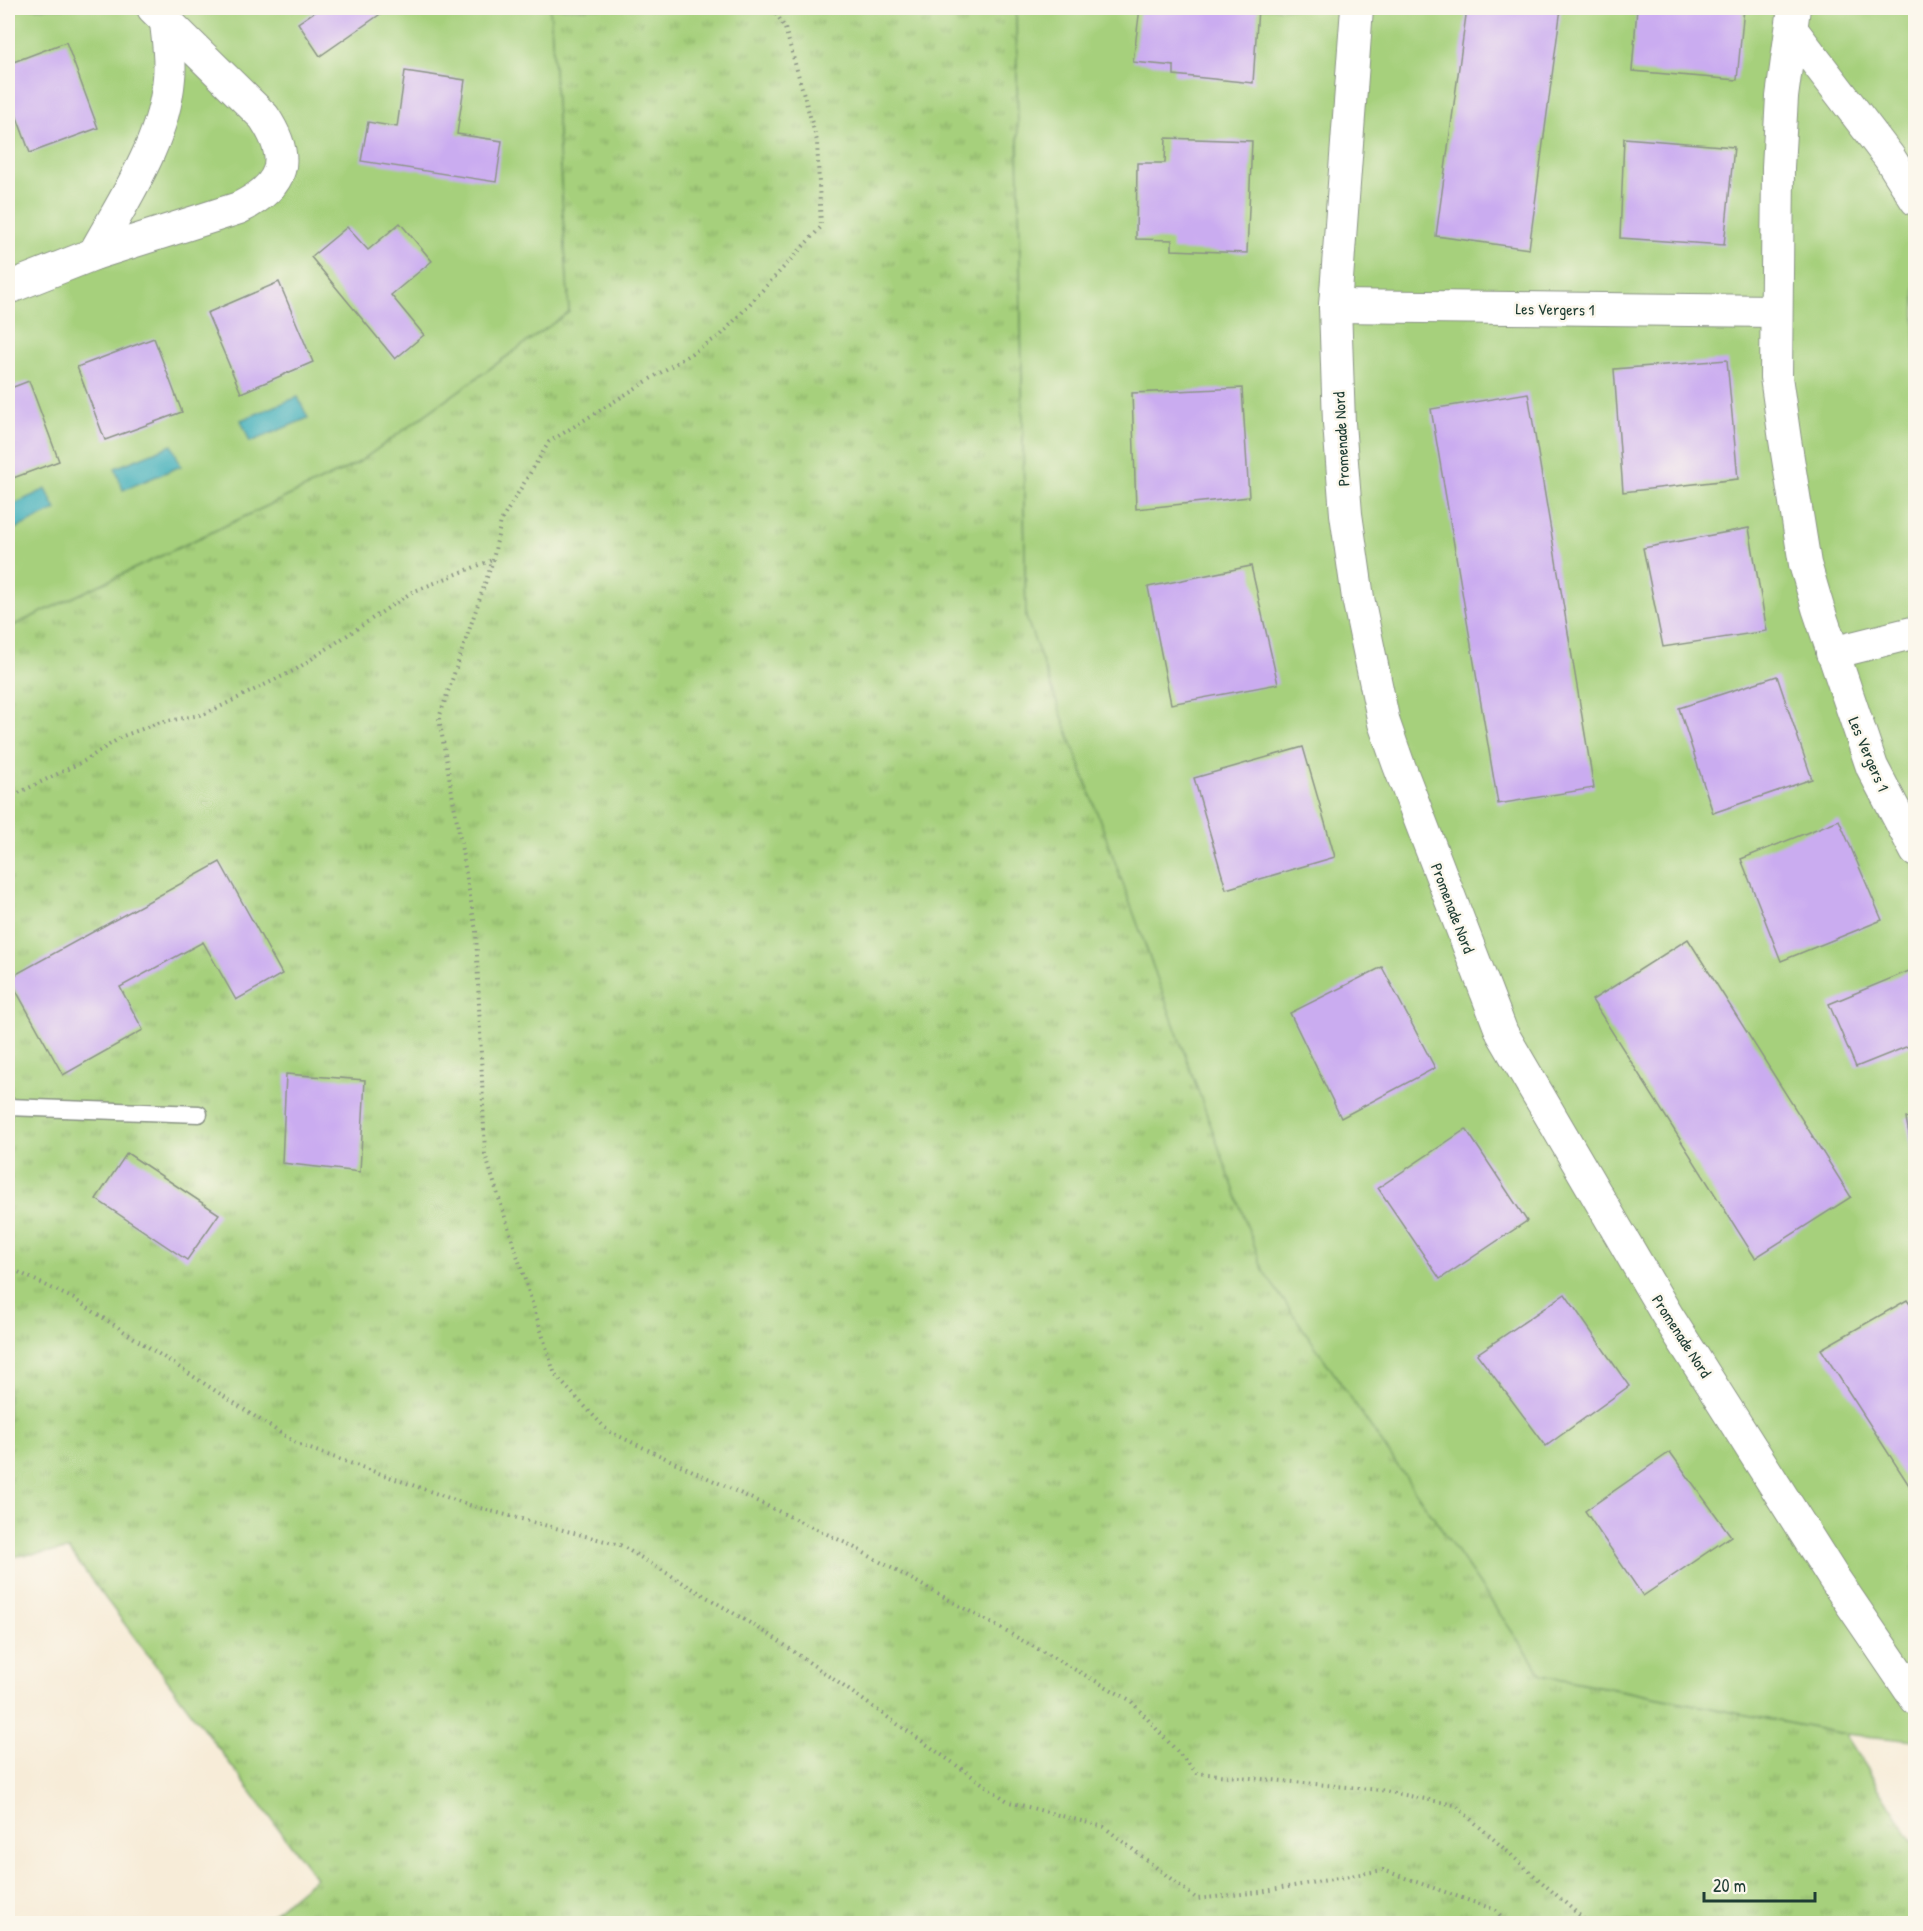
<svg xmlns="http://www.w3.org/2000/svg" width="1923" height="1931" viewBox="0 0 1923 1931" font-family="'Patrick Hand',sans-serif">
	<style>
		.grass { fill: url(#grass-tufts); stroke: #628658; stroke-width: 1.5 }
		.green { fill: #a6d07c; stroke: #628658; stroke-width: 1.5 }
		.water { fill: #3fafba; stroke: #2f7677; stroke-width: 1.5 }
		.building { fill: #caacf0 }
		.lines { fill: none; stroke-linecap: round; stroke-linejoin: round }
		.service-casing { stroke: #8b9486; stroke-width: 19 }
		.minor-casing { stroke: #8b9486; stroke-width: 34 }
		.path { stroke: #8b9486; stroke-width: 4; stroke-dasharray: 1.5 4.5; stroke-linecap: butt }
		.service { stroke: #fff; stroke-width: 16 }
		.minor { stroke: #fff; stroke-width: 32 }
		.labels { text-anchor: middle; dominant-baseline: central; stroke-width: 5; stroke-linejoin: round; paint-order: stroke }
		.street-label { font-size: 16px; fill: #1f3d34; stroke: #fbf7ec }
	</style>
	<defs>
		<pattern id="grass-tufts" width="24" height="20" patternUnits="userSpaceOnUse" patternTransform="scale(1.5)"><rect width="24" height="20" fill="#a6d07c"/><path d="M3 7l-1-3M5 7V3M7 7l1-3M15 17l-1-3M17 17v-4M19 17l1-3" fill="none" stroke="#87aa66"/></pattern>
	</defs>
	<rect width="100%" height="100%" fill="#fbf7ec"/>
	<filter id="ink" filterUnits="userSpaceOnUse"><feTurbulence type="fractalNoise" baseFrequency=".0167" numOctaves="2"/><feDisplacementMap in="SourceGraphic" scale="12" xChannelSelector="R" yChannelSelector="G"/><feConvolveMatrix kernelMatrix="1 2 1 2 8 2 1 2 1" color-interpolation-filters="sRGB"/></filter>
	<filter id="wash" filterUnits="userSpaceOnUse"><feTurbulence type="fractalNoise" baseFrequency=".008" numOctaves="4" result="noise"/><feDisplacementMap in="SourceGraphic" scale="24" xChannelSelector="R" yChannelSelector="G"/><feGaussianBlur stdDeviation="1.35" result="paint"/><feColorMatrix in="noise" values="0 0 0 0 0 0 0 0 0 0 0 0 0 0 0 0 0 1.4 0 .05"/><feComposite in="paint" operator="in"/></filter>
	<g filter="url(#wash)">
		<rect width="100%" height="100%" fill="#f7ecd8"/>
		<path class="grass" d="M550,8H1016L1026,617L1542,1675L1845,1734L1915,1845V1923H261L316,1878L69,1550L8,1557V628L356,464L569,312Z"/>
		<g class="green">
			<path d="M8,8H550L569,312L356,464L8,628Z"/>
			<path d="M1016,8H1915V1741L1845,1734L1542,1675L1264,1272L1026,617Z"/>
		</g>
		<g class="water">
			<path d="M298,397L308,418L250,442L241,420Z"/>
			<path d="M172,445L181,466L123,490L115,468Z"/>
			<path d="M46,489L56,510L8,532V507Z"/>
		</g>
		<g id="blocks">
			<g class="building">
				<path d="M311,8H389L320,56L298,23L314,12Z"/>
				<path d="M1140,8H1258L1253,83L1174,75V66L1133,62Z"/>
				<path d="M1467,8H1561L1529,249L1436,236Z"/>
				<path d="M1637,8H1744L1737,80L1632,71Z"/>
				<path d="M66,42L98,128L30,153L8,93V64Z"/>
				<path d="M405,71L465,80L457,134L502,141L496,182L361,161L368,122L397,127Z"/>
				<path d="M1166,138L1252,141L1247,253L1172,250V240L1136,239L1137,163H1165Z"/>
				<path d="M1624,138L1734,147L1724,245L1620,238Z"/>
				<path d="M400,223L432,261L391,295L424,335L395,359L311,257L347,227L368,250Z"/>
				<path d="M279,282L313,362L241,393L207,313Z"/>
				<path d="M154,338L182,412L105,440L77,367Z"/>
				<path d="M1727,360L1738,479L1623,492L1614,369Z"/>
				<path d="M29,381L59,461L8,480V389Z"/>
				<path d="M1242,388L1249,497L1136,509L1132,393Z"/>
				<path d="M1528,393L1594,788L1498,804L1431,409Z"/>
				<path d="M1749,528L1767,631L1663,647L1643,548Z"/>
				<path d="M1251,566L1278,684L1171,704L1148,587Z"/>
				<path d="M1777,676L1812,779L1713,813L1679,708Z"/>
				<path d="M1303,747L1335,857L1226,889L1194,778Z"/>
				<path d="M1839,820L1882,920L1781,961L1741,859Z"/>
				<path d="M220,862L282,974L236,1000L203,942L120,987L143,1030L63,1075L9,978Z"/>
				<path d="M1688,939L1851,1197L1755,1258L1592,1000Z"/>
				<path d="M1382,967L1435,1068L1341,1118L1290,1013Z"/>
				<path d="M1916,968V1043L1856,1067L1829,1004Z"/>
				<path d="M286,1074L365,1080L360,1172L282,1163Z"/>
				<path d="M1916,1116V1160H1914L1906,1118Z"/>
				<path d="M1466,1129L1527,1221L1440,1279L1378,1188Z"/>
				<path d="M127,1153L219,1214L187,1260L96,1199Z"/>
				<path d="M1565,1294L1629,1386L1546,1446L1477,1354Z"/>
				<path d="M1907,1300L1916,1313V1496L1821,1349Z"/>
				<path d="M1670,1452L1731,1536L1643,1596L1585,1511Z"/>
			</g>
		</g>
	</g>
	<g filter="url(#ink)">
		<use href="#blocks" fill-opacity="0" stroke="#8b9486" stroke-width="1.5"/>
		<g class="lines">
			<defs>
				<path id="service" d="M8,1107L199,1114"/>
				<g id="minor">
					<path d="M1357,8L1335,306L1339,423L1346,514L1358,598L1384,723L1398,763L1502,1033L1667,1315L1833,1577L1916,1699"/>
					<path d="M1794,8L1782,97L1778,167L1776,377L1785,440L1805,564L1818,608L1872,767L1916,851"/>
					<path d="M1792,30L1889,157L1916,200"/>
					<path d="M94,254C124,199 164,142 169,78C171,60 168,41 166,23"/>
					<path d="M8,288L94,254L239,208C285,185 292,159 264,117L153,8"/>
					<path d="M1335,306L1776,311"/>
					<path d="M1832,653L1916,632"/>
				</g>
			</defs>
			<use href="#service" class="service-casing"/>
			<use href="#minor" class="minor-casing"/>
			<g class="path">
				<path d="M773,8L785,28L817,141L821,227L721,335L549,442L501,521L493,560L439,718L476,931L485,1154L555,1375L608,1431L848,1544L1130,1700L1197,1773L1380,1790L1455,1805L1589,1924"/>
				<path d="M8,798L84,761L123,736L158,723L205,714L295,670L412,592L492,560"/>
				<path d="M8,1267L74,1299L299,1445L472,1506L620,1545L770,1635L1009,1802L1104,1827L1197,1899L1260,1892L1383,1870L1496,1910L1507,1924"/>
			</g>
			<use href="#service" class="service"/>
			<use href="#minor" class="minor"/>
		</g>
	</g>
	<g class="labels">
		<g class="street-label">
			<text transform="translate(1555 309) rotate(1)">Les Vergers 1</text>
			<text transform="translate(1341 439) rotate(-93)">Promenade Nord</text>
			<text transform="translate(1869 754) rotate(67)">Les Vergers 1</text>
			<text transform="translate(1453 908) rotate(69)">Promenade Nord</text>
			<text transform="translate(1682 1336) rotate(57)">Promenade Nord</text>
		</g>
	</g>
	<rect width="1923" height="1931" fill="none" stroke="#fbf7ec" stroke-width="30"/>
	<path d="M1704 1892v9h111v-9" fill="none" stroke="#1f3d34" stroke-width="3"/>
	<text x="1713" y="1892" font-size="18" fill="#1f3d34" stroke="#fbf7ec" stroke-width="4.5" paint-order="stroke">20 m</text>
</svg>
